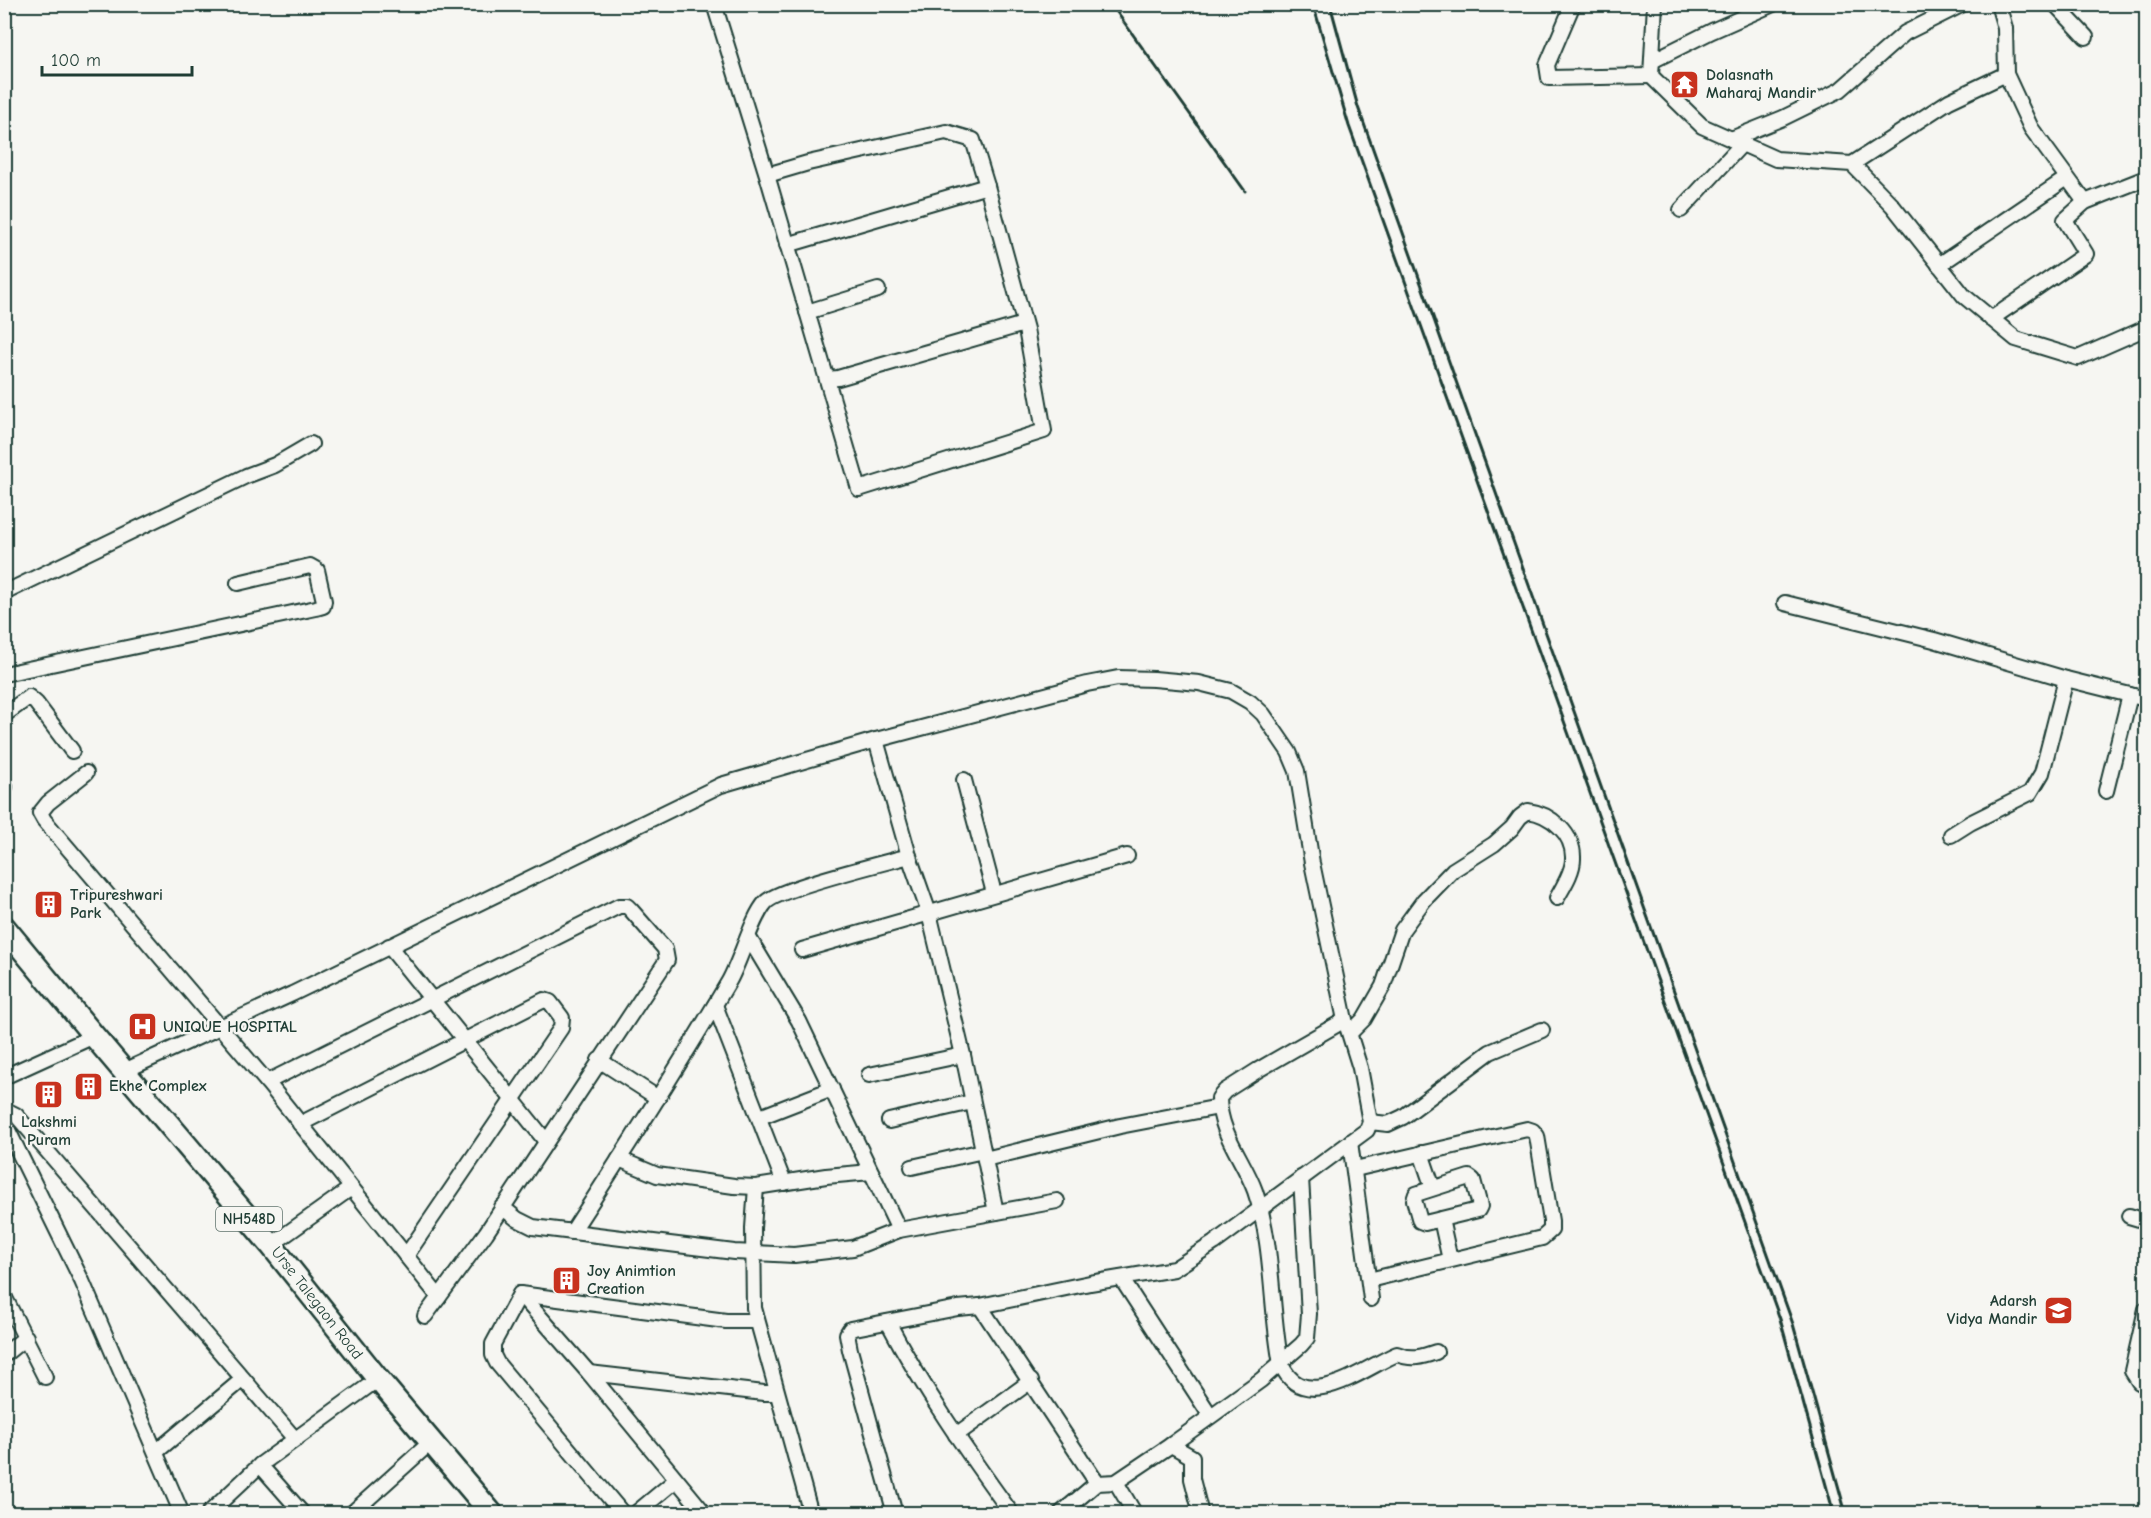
<svg xmlns="http://www.w3.org/2000/svg" width="2151" height="1518" viewBox="0 0 2151 1518" font-family="'Comic Neue',sans-serif">
	<style>
		.lines { fill: none; stroke-linecap: round; stroke-linejoin: round }
		.minor-casing { stroke: #1f3d34; stroke-width: 18 }
		.highway-casing { stroke: #1f3d34; stroke-width: 26 }
		.minor { stroke: #f6f6f2; stroke-width: 14 }
		.highway { stroke: #f6f6f2; stroke-width: 21 }
		.rail { stroke: #1f3d34; stroke-width: 3 }
		.labels { text-anchor: middle; dominant-baseline: central; stroke-width: 5; stroke-linejoin: round; paint-order: stroke }
		.shield { fill: #f6f6f2; stroke: #60746d; stroke-width: 1.5 }
		.shield-label { font-size: 15px; font-weight: bold; fill: #1f3d34 }
		.poi-label { font-size: 16px; font-weight: bold; fill: #1f3d34; stroke: #f6f6f2; text-anchor: start }
		.street-label { font-size: 16px; fill: #1f3d34; stroke: #f6f6f2 }
	</style>
	<rect width="100%" height="100%" fill="#f6f6f2"/>
	<filter id="ink" filterUnits="userSpaceOnUse"><feTurbulence type="fractalNoise" baseFrequency=".0167" numOctaves="2"/><feDisplacementMap in="SourceGraphic" scale="12" xChannelSelector="R" yChannelSelector="G"/><feConvolveMatrix kernelMatrix="1 2 1 2 8 2 1 2 1" color-interpolation-filters="sRGB"/></filter>
	<g filter="url(#ink)">
		<g class="lines">
			<defs>
				<g id="minor">
					<path d="M714,4L767,175L859,489L1044,431L1026,329L987,186L973,140L946,132L808,163L767,175"/>
					<path d="M1573,4L1547,65L1549,78L1651,76"/>
					<path d="M1655,4L1651,76L1702,126L1776,159L1852,164L1892,205L1964,296L2016,339L2078,358L2144,329H2146"/>
					<path d="M1998,4L2005,28L2006,74L2031,128L2085,202"/>
					<path d="M2055,4L2086,37"/>
					<path d="M1652,61L1712,31L1773,4"/>
					<path d="M1731,139L1783,118L1840,90L1905,33L1963,4"/>
					<path d="M1852,164L1949,101L2006,74"/>
					<path d="M1681,210L1742,144"/>
					<path d="M787,245L987,186"/>
					<path d="M1939,265L2067,178"/>
					<path d="M807,312L878,290"/>
					<path d="M1991,319L2086,254L2065,220L2085,202L2146,178"/>
					<path d="M827,379L838,378L1024,324"/>
					<path d="M4,593L246,476L275,465L311,444"/>
					<path d="M1785,603L1934,640L2066,679L2146,699"/>
					<path d="M4,674L316,608L323,606L324,601L317,570L310,566L238,583"/>
					<path d="M4,715L29,697L36,703L72,751"/>
					<path d="M876,740L909,856L929,913L963,1055L996,1212"/>
					<path d="M86,773L48,803L40,813L44,820L267,1082L439,1297"/>
					<path d="M964,780L994,893"/>
					<path d="M4,786L5,787"/>
					<path d="M2106,791L2130,695"/>
					<path d="M1951,835L1970,823L2030,793L2042,773L2066,679"/>
					<path d="M749,938L799,1021L899,1230"/>
					<path d="M389,946L545,1140"/>
					<path d="M802,950L1127,856"/>
					<path d="M715,1005L784,1183"/>
					<path d="M1345,1020L1258,1070L1225,1091L1219,1098C1219,1133 1244,1160 1255,1191C1274,1246 1270,1307 1281,1364C1304,1417 1365,1367 1397,1354C1412,1360 1422,1357 1436,1352"/>
					<path d="M1350,1033L1364,1019L1383,986L1402,930L1424,900L1453,870L1494,844L1512,828L1520,817L1528,811C1551,814 1574,834 1573,859C1573,872 1563,887 1557,898"/>
					<path d="M599,1060L658,1098"/>
					<path d="M124,1071L292,994L721,785L876,740L1087,684L1118,678L1154,679L1199,683L1231,691L1250,702L1263,714L1289,752L1297,771L1312,863L1345,1020L1360,1068L1370,1122L1367,1130L1214,1243L1174,1269L1090,1283L980,1306L958,1308L850,1329L847,1334L850,1350L895,1514"/>
					<path d="M869,1075L963,1055"/>
					<path d="M4,1077L94,1036"/>
					<path d="M267,1082L619,906H627L631,910L665,949L667,960L663,966L486,1233L425,1316"/>
					<path d="M4,1109L16,1115L295,1439"/>
					<path d="M760,1117L832,1089"/>
					<path d="M889,1121L972,1102"/>
					<path d="M4,1122L82,1281L182,1514"/>
					<path d="M1370,1122L1388,1124L1403,1117L1490,1052L1542,1030"/>
					<path d="M300,1124L544,1000L550,1002L562,1018L561,1028L406,1256"/>
					<path d="M1350,1142L1371,1299"/>
					<path d="M1421,1153L1433,1188"/>
					<path d="M619,1159L657,1175L734,1186L756,1187L826,1176L871,1172"/>
					<path d="M985,1159L1120,1126L1219,1107"/>
					<path d="M912,1167L983,1151"/>
					<path d="M1355,1169L1527,1129L1533,1131L1537,1136L1551,1221V1230L1542,1238L1369,1280"/>
					<path d="M1469,1177L1473,1180L1480,1206L1478,1210L1425,1223L1420,1221L1414,1200L1416,1194Z"/>
					<path d="M756,1187L753,1228L754,1308L811,1514"/>
					<path d="M502,1207L517,1219L533,1227L734,1252L794,1255L853,1248L899,1230L1057,1201"/>
					<path d="M2129,1216L2146,1221"/>
					<path d="M1441,1219L1450,1260"/>
					<path d="M572,1232C626,1149 679,1066 729,981C741,960 752,917 766,902C780,888 884,863 909,856"/>
					<path d="M271,1245L351,1188"/>
					<path d="M1121,1278L1210,1415"/>
					<path d="M520,1294L589,1373L705,1514"/>
					<path d="M4,1296L45,1377"/>
					<path d="M980,1306L1097,1483"/>
					<path d="M2146,1309L2132,1371L2139,1382L2146,1384"/>
					<path d="M888,1322C923,1389 967,1452 1012,1514"/>
					<path d="M4,1355L26,1337"/>
					<path d="M589,1373L764,1393H777"/>
					<path d="M956,1435L1031,1381"/>
					<path d="M1171,1445L1192,1457V1479L1201,1514"/>
					<path d="M156,1452L243,1379"/>
					<path d="M260,1465L303,1514"/>
					<path d="M1116,1482L1135,1514"/>
					<path d="M208,1514L260,1465L378,1379"/>
					<path d="M351,1514L431,1442"/>
					<path d="M623,1514L497,1363L493,1355V1344L520,1294L726,1321H756"/>
					<path d="M635,1514L676,1480"/>
					<path d="M1060,1514L1097,1483L1116,1482L1171,1445L1261,1380L1301,1345L1307,1338L1309,1314L1301,1178"/>
				</g>
				<path id="highway" d="M4,927L94,1036L271,1245L378,1379L492,1514"/>
			</defs>
			<use href="#minor" class="minor-casing"/>
			<use href="#highway" class="highway-casing"/>
			<use href="#minor" class="minor"/>
			<use href="#highway" class="highway"/>
			<g class="rail">
				<path d="M1111,4L1245,191"/>
				<path d="M1313,4L1349,126L1780,1319L1834,1514"/>
				<path d="M1330,4L1358,107L1793,1324L1846,1514"/>
			</g>
		</g>
	</g>
	<defs>
		<symbol id="temple-square" viewBox="-11 -11 22 22"><rect x="-9" y="-9" width="18" height="18" rx="4" fill="#c8321e" stroke="#f6f6f2"/><path d="M0-6L5-2H3V0L6.5 2.5H4V6H1.5V3h-3V6H-4V2.5H-6.5L-3 0V-2H-5Z" fill="#fff"/></symbol>
		<symbol id="building-square" viewBox="-11 -11 22 22"><rect x="-9" y="-9" width="18" height="18" rx="4" fill="#c8321e" stroke="#f6f6f2"/><path d="M-4-6H4V6H1V3H-1V6H-4ZM-2.5-4.3h1.7v1.8h-1.7ZM.8-4.3h1.7v1.8H.8ZM-2.5-1h1.7V.8h-1.7ZM.8-1h1.7V.8H.8Z" fill="#fff"/></symbol>
		<symbol id="hospital-square" viewBox="-11 -11 22 22"><rect x="-9" y="-9" width="18" height="18" rx="4" fill="#c8321e" stroke="#f6f6f2"/><path d="M-5-5h3v3.5h4V-5h3V5h-3V1.5h-4V5h-3Z" fill="#fff"/></symbol>
		<symbol id="school-square" viewBox="-11 -11 22 22"><rect x="-9" y="-9" width="18" height="18" rx="4" fill="#c8321e" stroke="#f6f6f2"/><path d="M0-5L7-2L0 1L-7-2ZM-4 1L0 2.5L4 1V4Q0 6-4 4Z" fill="#fff"/></symbol>
	</defs>
	<g fill-rule="evenodd">
		<use href="#temple-square" x="1668" y="68" width="33" height="33"/>
		<use href="#building-square" x="32" y="888" width="33" height="33"/>
		<use href="#hospital-square" x="126" y="1010" width="33" height="33"/>
		<use href="#building-square" x="72" y="1070" width="33" height="33"/>
		<use href="#building-square" x="32" y="1078" width="33" height="33"/>
		<use href="#building-square" x="550" y="1264" width="33" height="33"/>
		<use href="#school-square" x="2042" y="1294" width="33" height="33"/>
	</g>
	<g class="labels">
		<rect class="shield" x="216" y="1207" width="66" height="24" rx="4.5"/>
		<g class="shield-label">
			<text x="249" y="1219">NH548D</text>
		</g>
		<g class="poi-label">
			<text x="1706" y="75">Dolasnath<tspan x="1706" dy="18">Maharaj Mandir</tspan></text>
			<text x="70" y="895">Tripureshwari<tspan x="70" dy="18">Park</tspan></text>
			<text x="163" y="1027">UNIQUE HOSPITAL</text>
			<text x="109" y="1086">Ekhe Complex</text>
			<text x="49" y="1122" text-anchor="middle">Lakshmi<tspan x="49" dy="18">Puram</tspan></text>
			<text x="587" y="1271">Joy Animtion<tspan x="587" dy="18">Creation</tspan></text>
			<text x="2037" y="1301" text-anchor="end">Adarsh<tspan x="2037" dy="18">Vidya Mandir</tspan></text>
		</g>
		<g class="street-label">
			<text transform="translate(317 1303) rotate(52)">Urse Talegaon Road</text>
		</g>
	</g>
	<rect width="2151" height="1518" fill="none" stroke="#f6f6f2" stroke-width="24"/>
	<rect x="12" y="12" width="2127" height="1494" fill="none" stroke="#1f3d34" stroke-width="2" filter="url(#ink)"/>
	<path d="M42 66v9h150v-9" fill="none" stroke="#1f3d34" stroke-width="3"/>
	<text x="51" y="66" font-size="18" fill="#1f3d34" stroke="#f6f6f2" stroke-width="4.5" paint-order="stroke">100 m</text>
</svg>
